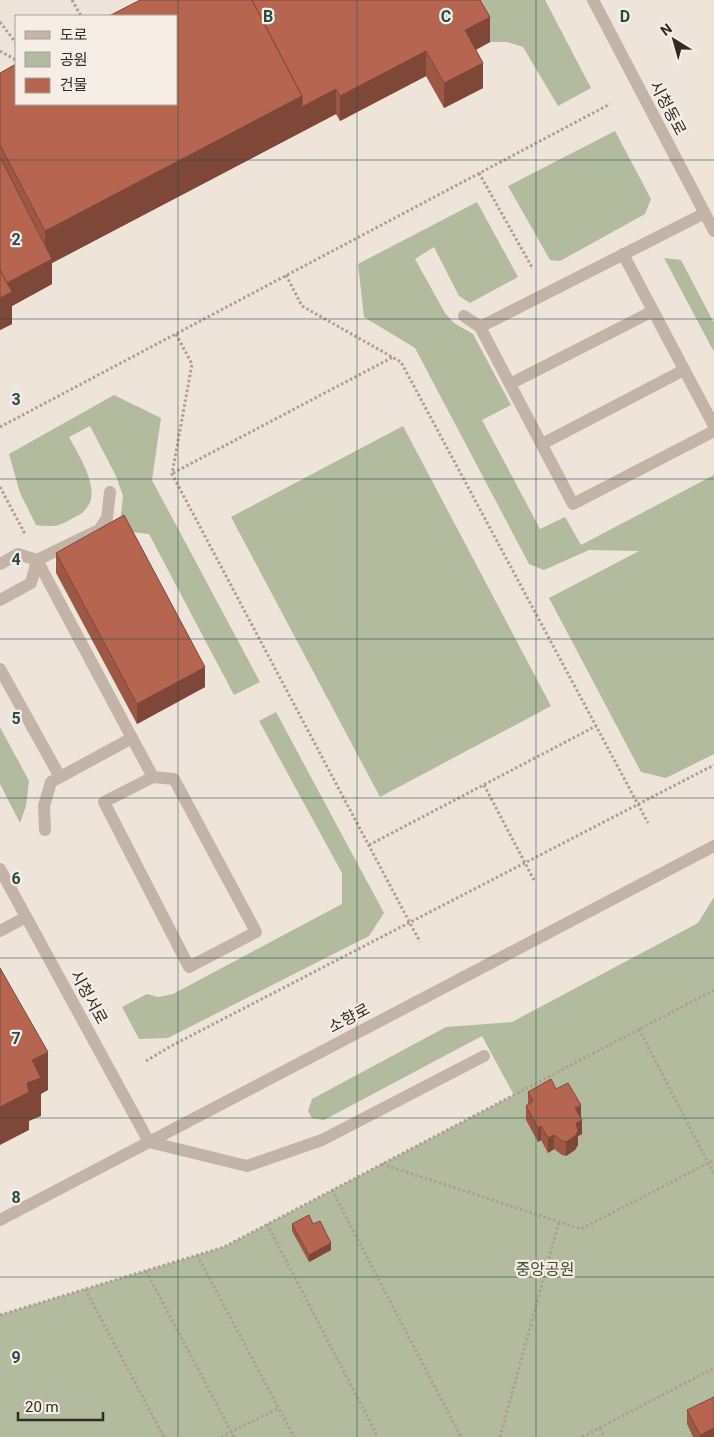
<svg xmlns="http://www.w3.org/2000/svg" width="714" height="1437" viewBox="0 0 714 1437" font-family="Roboto,'Noto Sans KR',sans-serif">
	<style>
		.green { fill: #b2bb9d }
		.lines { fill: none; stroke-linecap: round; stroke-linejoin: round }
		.path { stroke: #b09e93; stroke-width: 3; stroke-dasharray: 2.5 2.5; stroke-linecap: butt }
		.service { stroke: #c4b4a8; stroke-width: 12 }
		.minor { stroke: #c4b4a8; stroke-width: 12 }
		.tertiary { stroke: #c4b4a8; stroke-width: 12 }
		.wall { fill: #9d5845 }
		.shaded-wall { fill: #7f4738 }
		.building { fill: #b66650; stroke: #7f4738 }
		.grid { fill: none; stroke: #224d4e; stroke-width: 1; stroke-opacity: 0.55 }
		.labels { text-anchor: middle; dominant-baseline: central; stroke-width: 4.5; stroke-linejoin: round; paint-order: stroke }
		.street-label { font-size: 16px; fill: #322a27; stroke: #f6eee6 }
		.park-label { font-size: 16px; fill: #434d2e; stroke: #f6eee6 }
		.grid-label { font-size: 16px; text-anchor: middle; font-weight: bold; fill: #224d4e; stroke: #f6eee6; stroke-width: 4.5; stroke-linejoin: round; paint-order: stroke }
	</style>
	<rect width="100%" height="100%" fill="#eee4da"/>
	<g class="green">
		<path d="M467,0H545L591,88L558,106L523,47L507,42H490Z"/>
		<path d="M615,131L651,199L645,214L560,261L550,260L508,186Z"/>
		<path d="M477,202L518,277L470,303L459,296L434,247L415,259L445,313L454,323L473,334L511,405L482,420L540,529L565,517L581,545L714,475V754L666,778L641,772L549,598L639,551L589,550L544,570L529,564L415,348L364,317L358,264Z"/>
		<path d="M664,258L681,260L714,323V352Z"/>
		<path d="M114,395L161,418L152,480L260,682L234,695L149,534L123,531L121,514L123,496L116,476L90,426L69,437C79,456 105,494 83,512C81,515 76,516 73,518C59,527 52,527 36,525L20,493L9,454Z"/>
		<path d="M403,426L551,706L380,797L231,517Z"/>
		<path d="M276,712L384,913L369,936L168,1038L139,1039L122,1007L147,994L158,997L173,994L342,904V873L259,721Z"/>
		<path d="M0,727L29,781L26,806L20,823L0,784Z"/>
		<path d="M714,897V1437H0V1315L224,1247L514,1095L482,1036L324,1120L312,1118L308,1111L312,1099L446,1027L512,1022L698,923Z"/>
	</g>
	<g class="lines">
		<g class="path">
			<path d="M72,0L81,16"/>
			<path d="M0,22L16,43"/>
			<path d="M0,51L16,60"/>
			<path d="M479,173L533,269"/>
			<path d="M286,275L302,306L401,362L648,823"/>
			<path d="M176,334L192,364L172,474L420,942"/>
			<path d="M0,427L610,104"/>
			<path d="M173,473L393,357"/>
			<path d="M0,487L24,532L21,535"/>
			<path d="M484,785L535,882"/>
			<path d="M369,845L596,726"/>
			<path d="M639,1029L714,1174"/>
			<path d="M146,1061L171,1046L714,765"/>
			<path d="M382,1164L581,1229L714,1160"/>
			<path d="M332,1190L461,1437"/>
			<path d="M267,1224L378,1437"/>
			<path d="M197,1255L294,1437"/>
			<path d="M146,1271L234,1437"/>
			<path d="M85,1289L164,1437"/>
			<path d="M0,1315L224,1247L714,990"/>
			<path d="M600,1428L604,1437"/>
			<path d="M221,1437L279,1408"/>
			<path d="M500,1437L559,1222"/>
			<path d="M582,1437L714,1368"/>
		</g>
		<g class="service">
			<path d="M705,213L480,327L573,504L714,431"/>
			<path d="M623,254L714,426"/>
			<path d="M464,316L480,327"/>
			<path d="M510,384L653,311"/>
			<path d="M542,444L684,370"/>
			<path d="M37,560L132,738L51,782L44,806L45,830"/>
			<path d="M0,564L18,554L37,560L99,530L107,518L110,492"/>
			<path d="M0,600L31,583L37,560"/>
			<path d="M0,669L60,777"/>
			<path d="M132,738L153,777L174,779L256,932L189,967L104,802L153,777"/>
			<path d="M149,1142L247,1166L322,1140L484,1056"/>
		</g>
		<g class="minor">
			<path d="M593,0L714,231"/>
			<path d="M0,869L149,1142"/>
			<path d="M0,931L26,917"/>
		</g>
		<path class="tertiary" d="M0,1220L714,846"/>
	</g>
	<g class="wall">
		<path d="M176,16L490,42L476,50L483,88L444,108L426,76L340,121L336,114L52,263V284L12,306V324L0,330V73Z"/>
		<path d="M56,553L205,687L137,724L56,573Z"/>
		<path d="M556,1089L581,1118L582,1134L578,1136V1145L575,1150L566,1156L562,1155L554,1149L548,1153L541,1140L538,1142L526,1120V1106L528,1104V1092Z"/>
		<path d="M292,1224H313L331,1250L309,1262L292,1231Z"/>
		<path d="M687,1410L714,1437H693L687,1424Z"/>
	</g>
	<g class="shaded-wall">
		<path d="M490,17V42L465,55V30Z"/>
		<path d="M426,51V76L340,121V96Z"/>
		<path d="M483,63V88L444,108V83Z"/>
		<path d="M336,89V114L52,263V284L12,306V324L0,330V298L4,285L45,263V231L302,96Z"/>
		<path d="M205,667V687L137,724V704Z"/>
		<path d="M48,1052V1090L41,1094V1116L29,1121V1130L0,1145V1107L27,1083L32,1060Z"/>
		<path d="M581,1105V1119L575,1108Z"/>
		<path d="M582,1120V1134L578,1136V1145L575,1150L566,1156V1142L576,1123Z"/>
		<path d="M541,1126V1140L538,1142V1128Z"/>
		<path d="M554,1135V1149L548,1153V1138Z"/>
		<path d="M331,1243V1250L309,1262V1255Z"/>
		<path d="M714,1428V1437H700V1435Z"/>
	</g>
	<g class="building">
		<path d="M140,0H252L302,96L45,231L0,145V73L16,64V104H176V16H109Z"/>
		<path d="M252,0H480L490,17L465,30L483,63L444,83L426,51L340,96L336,89L302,107V96Z"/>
		<path d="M0,157L52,259L7,283L0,270Z"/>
		<path d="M0,270L12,292L0,298Z"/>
		<path d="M124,515L205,667L137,704L56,553Z"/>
		<path d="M0,968L48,1052L32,1060L41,1078L27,1083L29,1092L0,1107Z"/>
		<path d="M551,1079L556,1089L568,1083L581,1105L575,1108L582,1120L576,1123L578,1131L575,1136L566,1142L562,1141L554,1135L548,1138L541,1126L538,1128L526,1106L533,1101L528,1092Z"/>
		<path d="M309,1215L313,1224L320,1221L331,1243L309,1255L292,1224Z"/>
		<path d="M714,1397V1428L700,1435L687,1410Z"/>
	</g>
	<path class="grid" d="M178,0V1437M357,0V1437M536,0V1437M0,160H714M0,319H714M0,479H714M0,639H714M0,798H714M0,958H714M0,1118H714M0,1277H714"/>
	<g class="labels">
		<g class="street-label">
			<text transform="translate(668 108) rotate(62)">시청동로</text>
			<text transform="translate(89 997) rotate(61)">시청서로</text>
			<text transform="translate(349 1018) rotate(-28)">소향로</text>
		</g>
		<g class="park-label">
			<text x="545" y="1269">중앙공원</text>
		</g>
	</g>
	<g class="grid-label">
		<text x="268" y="22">B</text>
		<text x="446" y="22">C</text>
		<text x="625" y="22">D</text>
		<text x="16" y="245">2</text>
		<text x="16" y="405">3</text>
		<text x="16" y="565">4</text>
		<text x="16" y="724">5</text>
		<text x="16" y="884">6</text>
		<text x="16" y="1044">7</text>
		<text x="16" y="1203">8</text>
		<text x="16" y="1363">9</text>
	</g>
	<rect x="15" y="15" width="162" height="90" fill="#f6eee6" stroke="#a8a09a"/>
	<rect x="25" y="31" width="25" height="8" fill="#c4b4a8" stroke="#a8a09a"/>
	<text x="60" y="40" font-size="15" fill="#322a27">도로</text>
	<rect x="25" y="52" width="25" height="15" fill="#b2bb9d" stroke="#a8a09a"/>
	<text x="60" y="65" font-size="15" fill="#322a27">공원</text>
	<rect x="25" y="78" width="25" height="15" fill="#b66650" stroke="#a8a09a"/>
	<text x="60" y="90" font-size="15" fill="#322a27">건물</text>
	<g transform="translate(674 40) rotate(323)" stroke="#f6eee6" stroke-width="4" paint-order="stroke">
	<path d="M0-4L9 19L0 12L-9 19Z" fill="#322a27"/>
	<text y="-8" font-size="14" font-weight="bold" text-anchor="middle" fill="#322a27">N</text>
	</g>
	<path d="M18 1412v8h85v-8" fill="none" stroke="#322a27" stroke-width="2.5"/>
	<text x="25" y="1412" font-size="15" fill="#322a27" stroke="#f6eee6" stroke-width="4" paint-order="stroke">20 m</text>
</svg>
